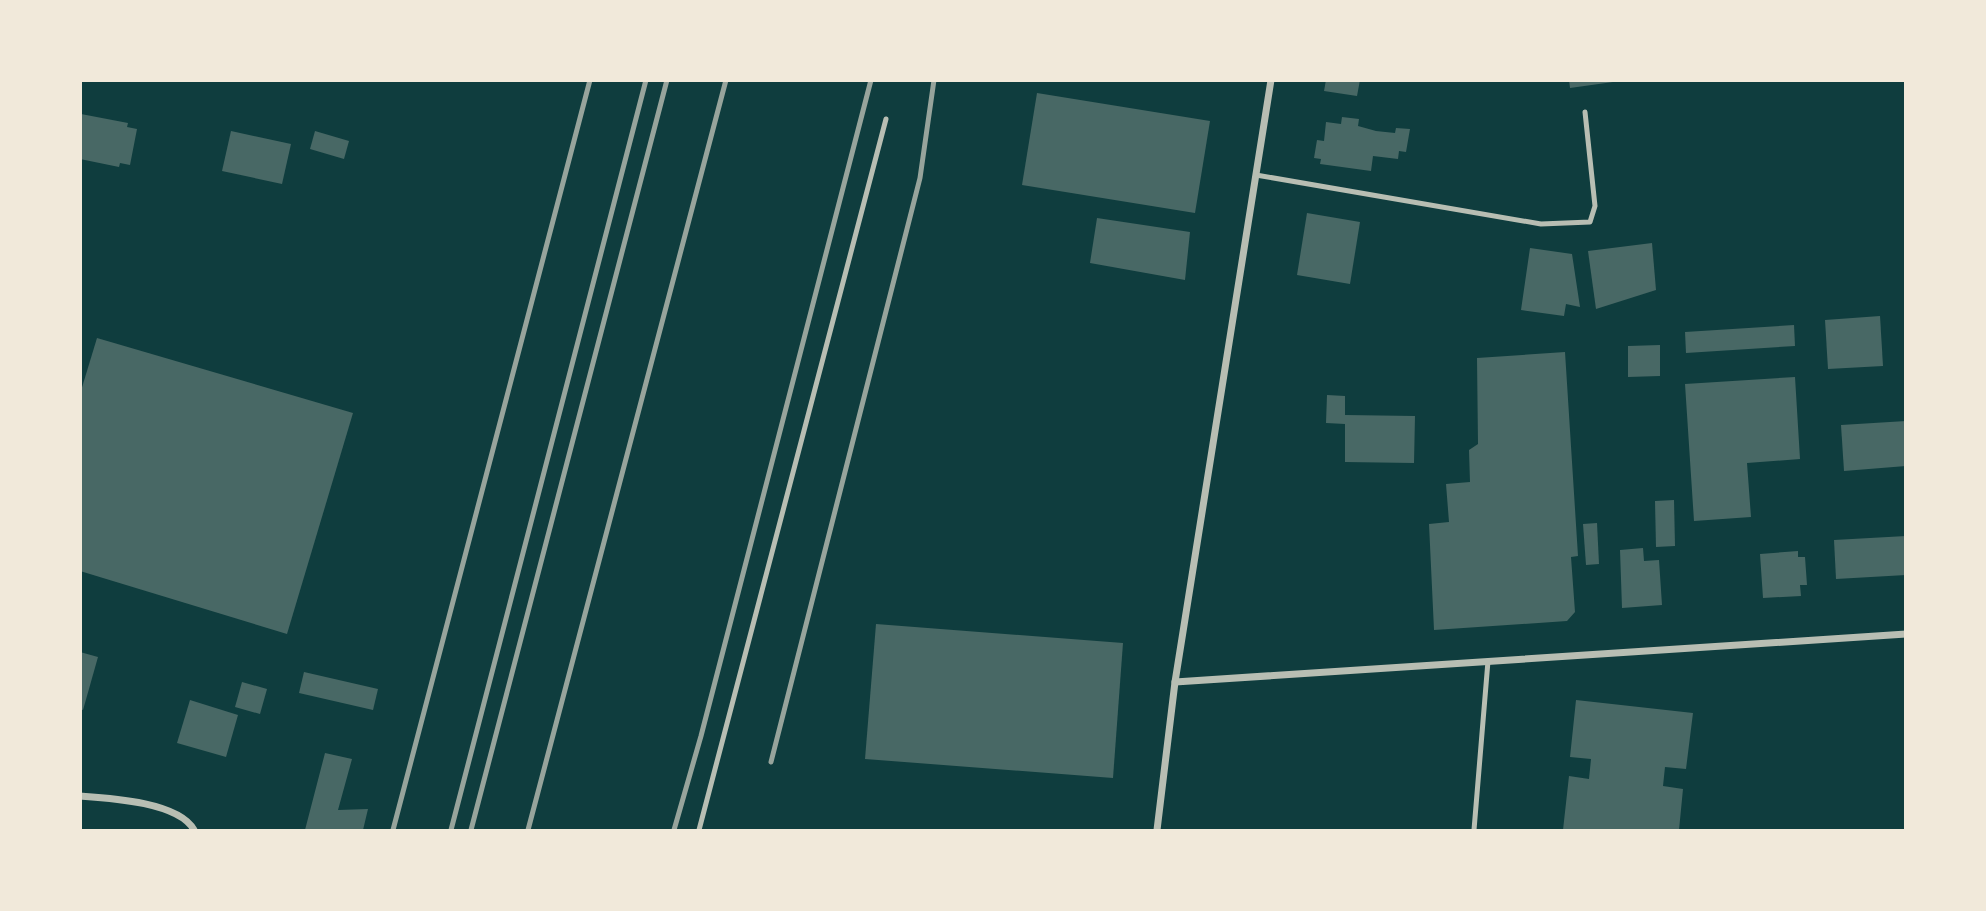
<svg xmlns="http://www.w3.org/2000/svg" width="1986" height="911" viewBox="0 0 1986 911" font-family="Signika,sans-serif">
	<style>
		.building { fill: #486865 }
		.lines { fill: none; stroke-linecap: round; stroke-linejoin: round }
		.service { stroke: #b8beb3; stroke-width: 5 }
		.minor { stroke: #b8beb3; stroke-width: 7 }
		.rail { stroke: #97a49c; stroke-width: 5 }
	</style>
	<rect width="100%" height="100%" fill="#0f3d3e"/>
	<g class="building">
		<path d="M1326,80H1360L1357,96L1324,91Z"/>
		<path d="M1569,80H1613V82L1570,88Z"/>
		<path d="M1037,93L1210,121L1195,213L1022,185Z"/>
		<path d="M81,114L128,123L127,127L137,129L130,165L120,163L119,167L80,159Z"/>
		<path d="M1342,117L1359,119L1358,126L1376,131L1395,133L1396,128L1410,129L1406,152L1399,151L1398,159L1373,156L1371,171L1320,164L1321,159L1314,158L1317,140L1324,141L1326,122L1341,124Z"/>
		<path d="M231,131L291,144L282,184L222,171Z"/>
		<path d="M315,131L349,141L344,159L310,149Z"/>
		<path d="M1307,213L1360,222L1350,284L1297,275Z"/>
		<path d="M1097,218L1190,232L1185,280L1090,263Z"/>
		<path d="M1652,243L1656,290L1596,309L1588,251Z"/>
		<path d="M1530,248L1572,254L1580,307L1566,304L1564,316L1521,310Z"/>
		<path d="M1880,316L1883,366L1828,369L1825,320Z"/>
		<path d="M1794,325L1795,346L1686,353L1685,332Z"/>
		<path d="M97,338L353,413L287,634L80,571V394Z"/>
		<path d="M1660,345V376L1628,377V346Z"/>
		<path d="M1565,352L1578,556L1571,557L1575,612L1567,621L1434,630L1429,524L1449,522L1446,484L1470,482L1469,450L1478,444L1477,358Z"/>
		<path d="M1795,377L1800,459L1747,463L1751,517L1694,521L1685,384Z"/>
		<path d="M1327,395L1345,396V415L1415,416L1414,463L1345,462V424L1326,423Z"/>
		<path d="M1906,421V466L1844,471L1841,425Z"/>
		<path d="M1674,500L1675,546L1656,547L1655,501Z"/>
		<path d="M1597,523L1599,564L1586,565L1583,524Z"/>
		<path d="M1906,536V575L1836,579L1834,540Z"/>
		<path d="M1643,548L1644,561L1659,560L1662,605L1622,608L1620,550Z"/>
		<path d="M1798,551V557H1805L1807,585H1800L1801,596L1763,598L1760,554Z"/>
		<path d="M876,624L1123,643L1113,778L865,759Z"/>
		<path d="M80,652L98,657L83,710L80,709Z"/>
		<path d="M304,672L378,689L373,710L299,693Z"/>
		<path d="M242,682L267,689L260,714L235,707Z"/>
		<path d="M190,700L238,715L226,757L177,743Z"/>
		<path d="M1576,700L1693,713L1686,769L1665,767L1663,786L1683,789L1679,830H1563L1569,776L1589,779L1591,759L1570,757Z"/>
		<path d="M325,753L352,759L338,810L368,809L363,830H305Z"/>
	</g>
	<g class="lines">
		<g class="service">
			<path d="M1256,175L1541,224L1590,222L1595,206L1585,112"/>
			<path d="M699,830L886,119"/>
			<path d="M1474,830L1488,661"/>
		</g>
		<g class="minor">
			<path d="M1175,682L1906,634"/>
			<path d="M80,796C109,798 179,802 194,830"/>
			<path d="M1157,830L1175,682L1271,80"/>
		</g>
		<g class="rail">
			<path d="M771,762L920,178L934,80"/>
			<path d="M393,830L590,80"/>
			<path d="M451,830L646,80"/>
			<path d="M471,830L667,80"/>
			<path d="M528,830L726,80"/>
			<path d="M674,830L701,736L871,80"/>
		</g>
	</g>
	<rect width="1986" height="911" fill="none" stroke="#f1e9da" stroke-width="164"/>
</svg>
